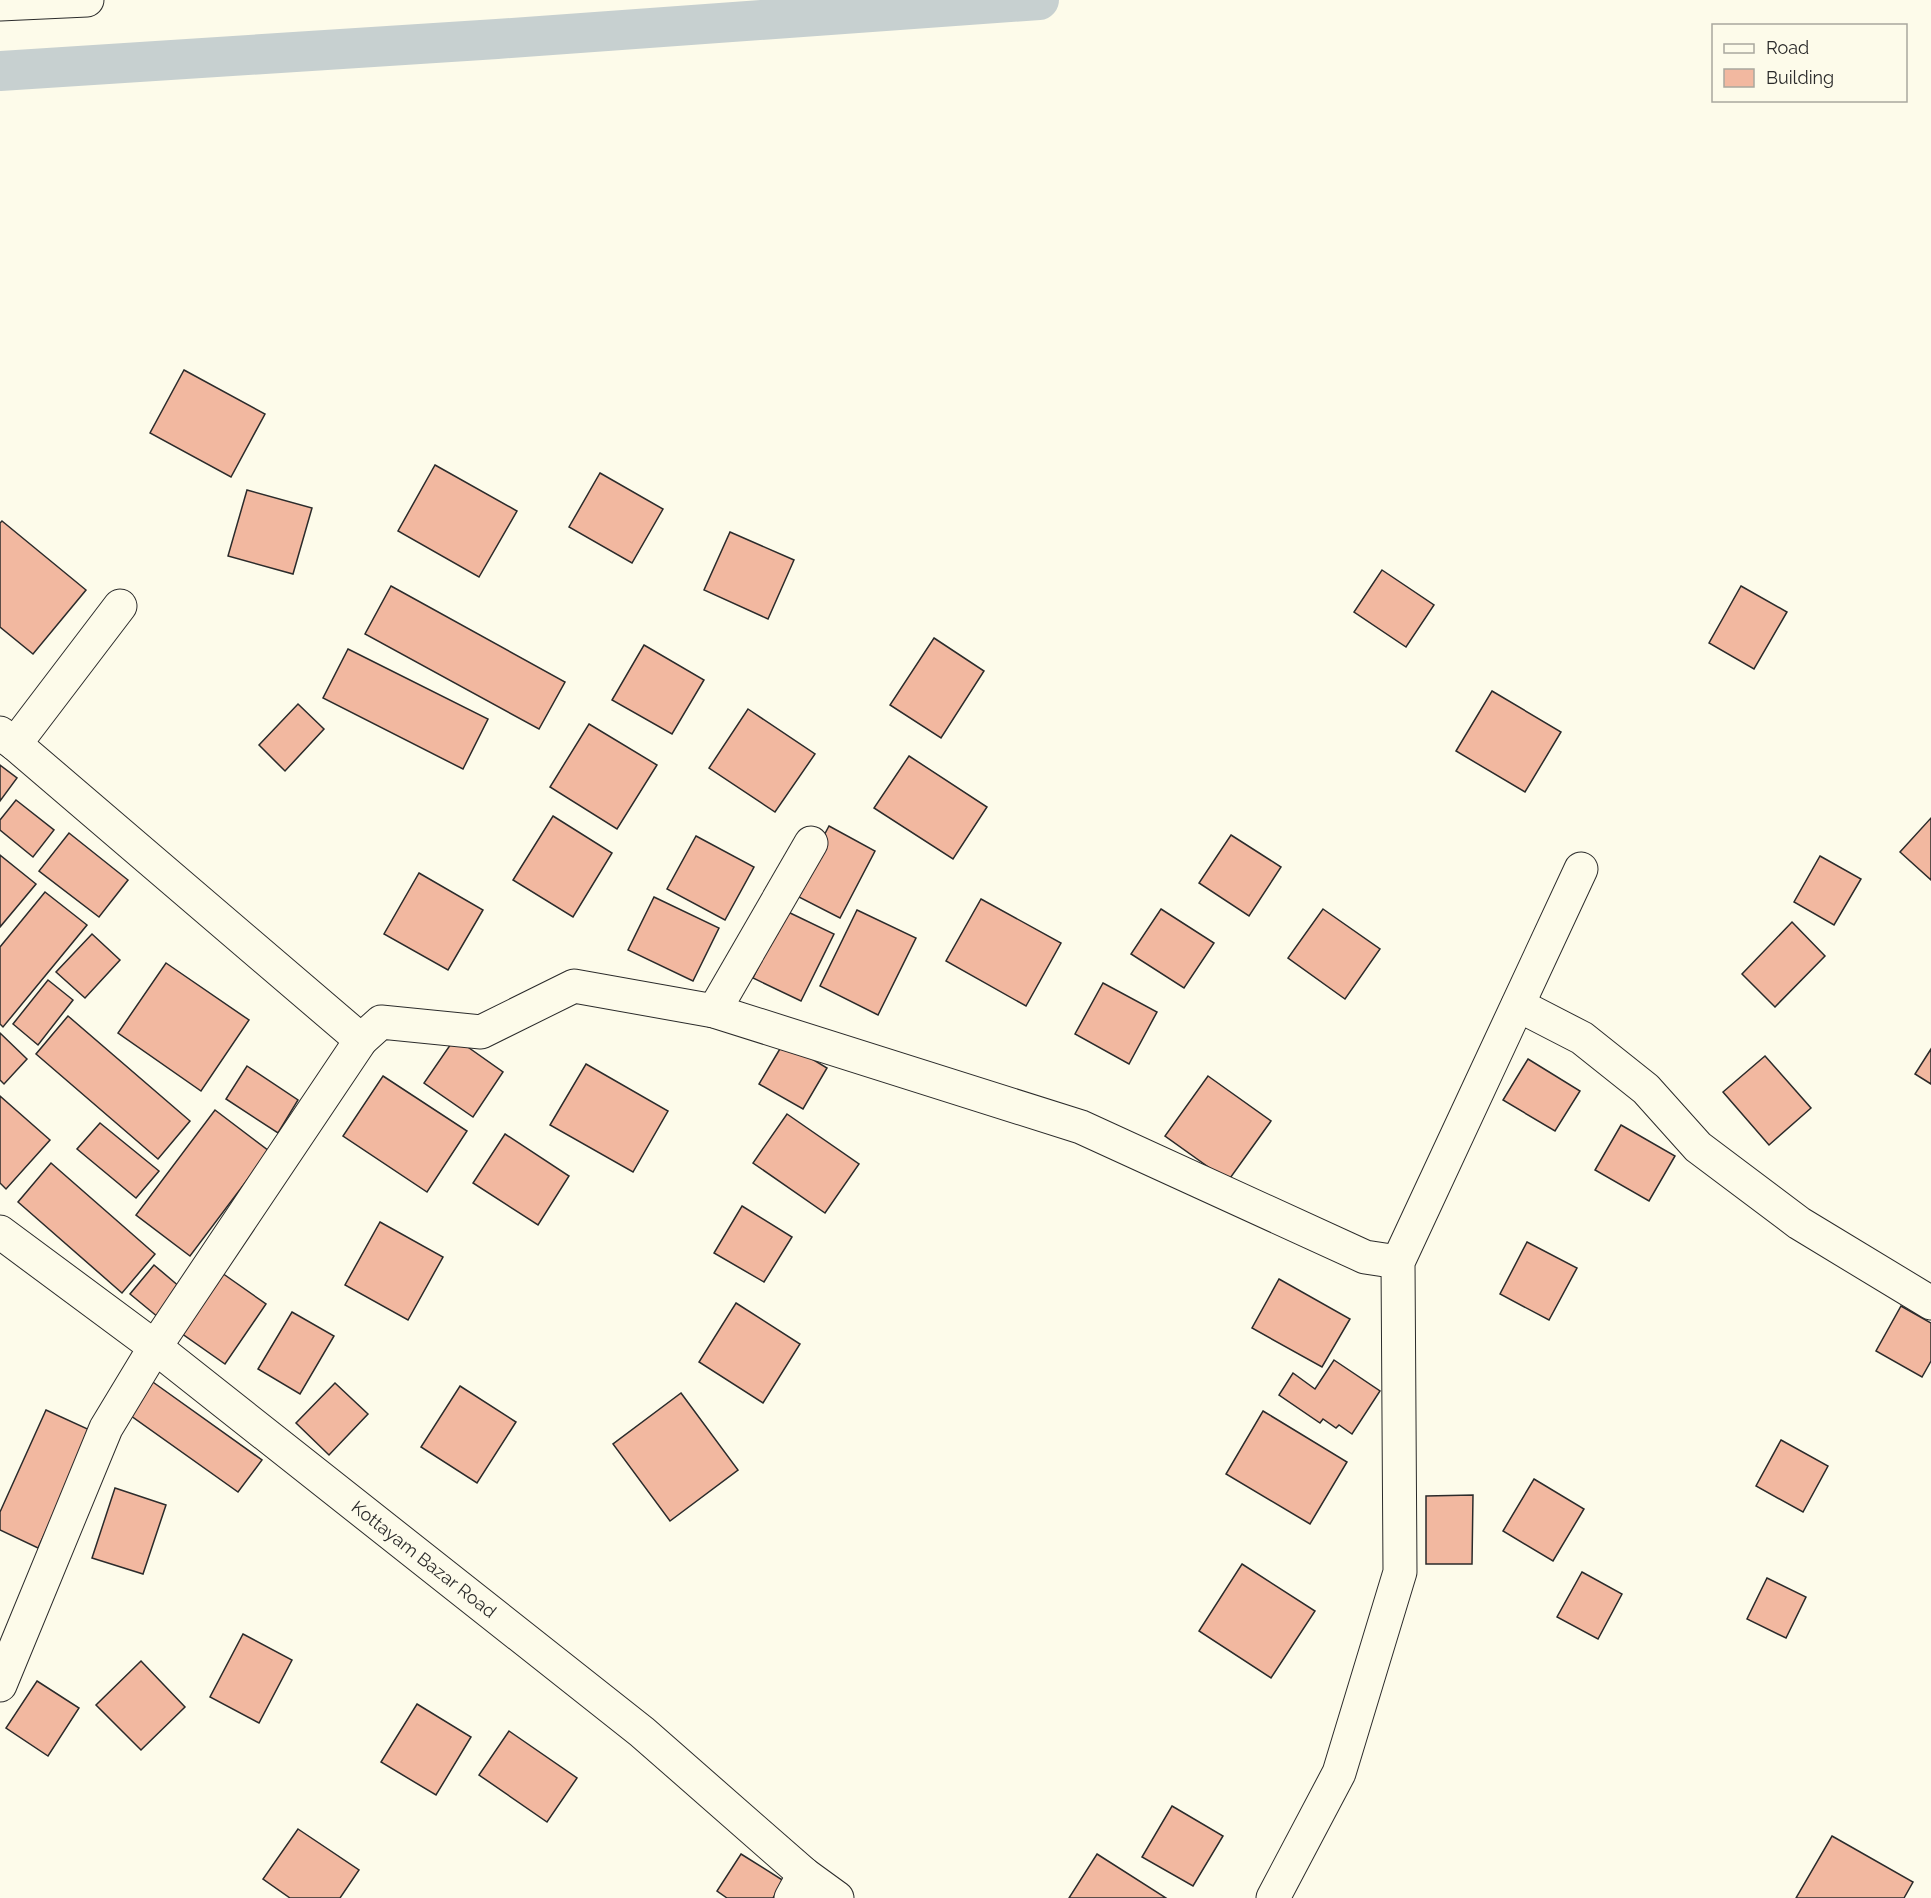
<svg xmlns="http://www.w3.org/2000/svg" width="1931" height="1898" viewBox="0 0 1931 1898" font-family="Raleway,sans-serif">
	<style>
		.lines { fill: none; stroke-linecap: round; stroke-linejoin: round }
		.canal { stroke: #c7d0d0; stroke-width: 40 }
		.building { fill: #f2b8a0; stroke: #2b2b2b; stroke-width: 1.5 }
		.minor-casing { stroke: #2b2b2b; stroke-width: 35 }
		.secondary-casing { stroke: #2b2b2b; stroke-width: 35 }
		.minor { stroke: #fdfbea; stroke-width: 33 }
		.secondary { stroke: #fdfbea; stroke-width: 33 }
		.labels { text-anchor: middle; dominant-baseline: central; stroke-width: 4.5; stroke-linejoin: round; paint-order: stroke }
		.street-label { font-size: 18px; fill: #2b2b2b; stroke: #fdfbea }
	</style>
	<rect width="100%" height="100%" fill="#fdfbea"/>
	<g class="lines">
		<path class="canal" d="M0,71L497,39L1039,0"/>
	</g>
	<g class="building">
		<path d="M184,370L265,414L231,477L150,433Z"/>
		<path d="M435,465L517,511L479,577L398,531Z"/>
		<path d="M600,473L663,509L632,563L569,527Z"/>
		<path d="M247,490L312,508L293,574L228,556Z"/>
		<path d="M2,521L86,590L33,654L0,627V523Z"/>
		<path d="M730,532L794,560L768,619L704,590Z"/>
		<path d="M1382,570L1434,605L1406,647L1354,612Z"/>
		<path d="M391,586L565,682L539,729L365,634Z"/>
		<path d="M1741,586L1787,612L1754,669L1709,643Z"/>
		<path d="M934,638L984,671L941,738L890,705Z"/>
		<path d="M644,645L704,680L672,734L612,700Z"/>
		<path d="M348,649L488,719L463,769L323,698Z"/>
		<path d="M1492,691L1561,732L1525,792L1456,751Z"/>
		<path d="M298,704L324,729L285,771L259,745Z"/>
		<path d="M748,709L815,754L775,812L709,768Z"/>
		<path d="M589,724L657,765L617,829L550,787Z"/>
		<path d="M909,756L987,807L953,859L874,808Z"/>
		<path d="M0,765L17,778L0,801Z"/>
		<path d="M16,800L54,830L33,857L0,830V820Z"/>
		<path d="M553,816L612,853L573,917L513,880Z"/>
		<path d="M1931,818V880L1900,852Z"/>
		<path d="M829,826L875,851L840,918L793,894Z"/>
		<path d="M69,833L128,880L99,917L39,871Z"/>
		<path d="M1231,835L1281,867L1249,916L1199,883Z"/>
		<path d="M696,836L754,867L725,920L667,889Z"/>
		<path d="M0,855L36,884L0,927Z"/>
		<path d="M1820,856L1861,879L1834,925L1794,902Z"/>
		<path d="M419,873L483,910L448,970L384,934Z"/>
		<path d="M45,892L87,925L3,1027L0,1024V947Z"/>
		<path d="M654,897L719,928L693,981L628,950Z"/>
		<path d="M981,899L1061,943L1026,1006L946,961Z"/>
		<path d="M1161,909L1214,943L1184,988L1131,954Z"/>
		<path d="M1323,909L1380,949L1345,999L1288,958Z"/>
		<path d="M857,910L916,938L878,1015L820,986Z"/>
		<path d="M786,911L834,934L801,1001L753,978Z"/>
		<path d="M1792,922L1825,956L1775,1007L1742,974Z"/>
		<path d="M92,934L120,960L85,998L56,972Z"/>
		<path d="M166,963L249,1020L201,1091L118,1033Z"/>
		<path d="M48,980L73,1000L38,1045L13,1024Z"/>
		<path d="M1103,983L1157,1012L1129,1064L1075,1034Z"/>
		<path d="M68,1016L190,1121L158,1159L36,1054Z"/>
		<path d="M0,1033L27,1059L4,1084L0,1080Z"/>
		<path d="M455,1038L503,1072L473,1117L424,1083Z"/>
		<path d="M784,1042L827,1068L803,1109L759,1084Z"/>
		<path d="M1931,1049V1084L1915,1074Z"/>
		<path d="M1765,1056L1811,1108L1769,1145L1723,1092Z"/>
		<path d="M1528,1059L1580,1091L1555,1131L1503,1100Z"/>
		<path d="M586,1064L668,1111L633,1172L550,1125Z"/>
		<path d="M247,1066L298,1100L278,1133L226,1099Z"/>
		<path d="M383,1076L467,1131L427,1192L343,1136Z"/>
		<path d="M1208,1076L1271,1121L1228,1181L1165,1136Z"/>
		<path d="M0,1096L50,1140L6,1189L0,1183Z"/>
		<path d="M215,1110L269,1151L190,1256L136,1215Z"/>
		<path d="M787,1114L859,1164L825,1213L753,1163Z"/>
		<path d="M100,1123L159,1171L136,1198L77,1149Z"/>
		<path d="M1621,1125L1675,1156L1649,1201L1595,1170Z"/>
		<path d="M505,1134L569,1176L538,1225L473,1183Z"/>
		<path d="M51,1163L155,1254L122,1293L18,1202Z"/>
		<path d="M742,1206L792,1237L764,1282L714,1253Z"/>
		<path d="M380,1222L443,1257L408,1320L345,1285Z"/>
		<path d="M1527,1242L1577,1268L1549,1320L1500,1294Z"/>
		<path d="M154,1265L187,1293L164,1322L130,1294Z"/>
		<path d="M222,1273L266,1304L225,1364L181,1333Z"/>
		<path d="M1279,1279L1350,1319L1322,1367L1252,1328Z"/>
		<path d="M736,1303L800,1344L763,1403L699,1362Z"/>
		<path d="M1901,1306L1931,1323V1361L1922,1377L1876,1351Z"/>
		<path d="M292,1312L334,1336L300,1394L258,1369Z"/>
		<path d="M1334,1360L1380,1391L1352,1434L1339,1425L1336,1428L1323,1419L1320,1423L1279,1395L1293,1373L1315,1389Z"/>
		<path d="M150,1380L262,1460L238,1492L127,1413Z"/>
		<path d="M335,1383L368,1414L329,1455L296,1423Z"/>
		<path d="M460,1386L516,1422L477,1483L421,1447Z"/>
		<path d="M681,1393L738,1470L670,1521L613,1444Z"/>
		<path d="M46,1410L92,1431L38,1548L0,1530V1512Z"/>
		<path d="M1263,1411L1347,1462L1310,1524L1226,1474Z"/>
		<path d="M1781,1440L1828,1466L1803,1512L1756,1486Z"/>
		<path d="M1534,1479L1584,1509L1553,1561L1503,1531Z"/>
		<path d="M115,1488L166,1505L143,1574L92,1558Z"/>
		<path d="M1473,1495L1472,1564H1426V1496Z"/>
		<path d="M1242,1564L1315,1611L1271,1678L1199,1631Z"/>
		<path d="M1582,1572L1622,1594L1598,1639L1557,1617Z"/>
		<path d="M1767,1578L1806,1597L1786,1638L1747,1619Z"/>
		<path d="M243,1634L292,1660L259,1723L210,1697Z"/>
		<path d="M141,1661L185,1707L141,1750L96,1705Z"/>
		<path d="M37,1681L79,1708L48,1756L6,1728Z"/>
		<path d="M417,1704L471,1737L436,1795L381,1762Z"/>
		<path d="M509,1731L577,1778L547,1822L479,1775Z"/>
		<path d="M1172,1806L1223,1836L1193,1886L1142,1857Z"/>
		<path d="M298,1829L359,1870L340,1898H290L263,1879Z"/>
		<path d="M1832,1836L1913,1882L1904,1898H1796Z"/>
		<path d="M741,1854L784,1881L773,1898H727L717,1891Z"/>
		<path d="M1097,1854L1166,1898H1069Z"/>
	</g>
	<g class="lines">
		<defs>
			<g id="minor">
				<path d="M0,4L87,0"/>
				<path d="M0,733L15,744L361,1040"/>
				<path d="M15,744L120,606"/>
				<path d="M1518,1005L1582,1038L1646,1089L1698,1147L1799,1223L1931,1303"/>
				<path d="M714,1011L811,843"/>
				<path d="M0,1685L106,1428L155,1347L361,1040L381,1022L481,1032L574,986L714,1011L1081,1127L1365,1257L1398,1262"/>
				<path d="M791,1898L804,1874"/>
				<path d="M1273,1898L1339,1773L1400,1572L1398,1262L1581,869"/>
			</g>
			<path id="secondary" d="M0,1232L155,1347L642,1732L804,1874L837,1898"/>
		</defs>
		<use href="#minor" class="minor-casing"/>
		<use href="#secondary" class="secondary-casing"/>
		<use href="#minor" class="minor"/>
		<use href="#secondary" class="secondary"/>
	</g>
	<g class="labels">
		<g class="street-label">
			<text transform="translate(424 1559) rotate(38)">Kottayam Bazar Road</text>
		</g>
	</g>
	<rect x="1712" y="24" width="195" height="78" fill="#fdfbea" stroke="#a9a89e" stroke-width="1.5"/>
	<rect x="1724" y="44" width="30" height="9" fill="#fdfbea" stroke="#a9a89e" stroke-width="1.5"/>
	<text x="1766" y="54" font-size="18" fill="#2b2b2b">Road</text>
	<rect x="1724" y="69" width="30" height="18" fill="#f2b8a0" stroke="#a9a89e" stroke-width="1.5"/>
	<text x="1766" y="84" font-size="18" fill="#2b2b2b">Building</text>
</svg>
